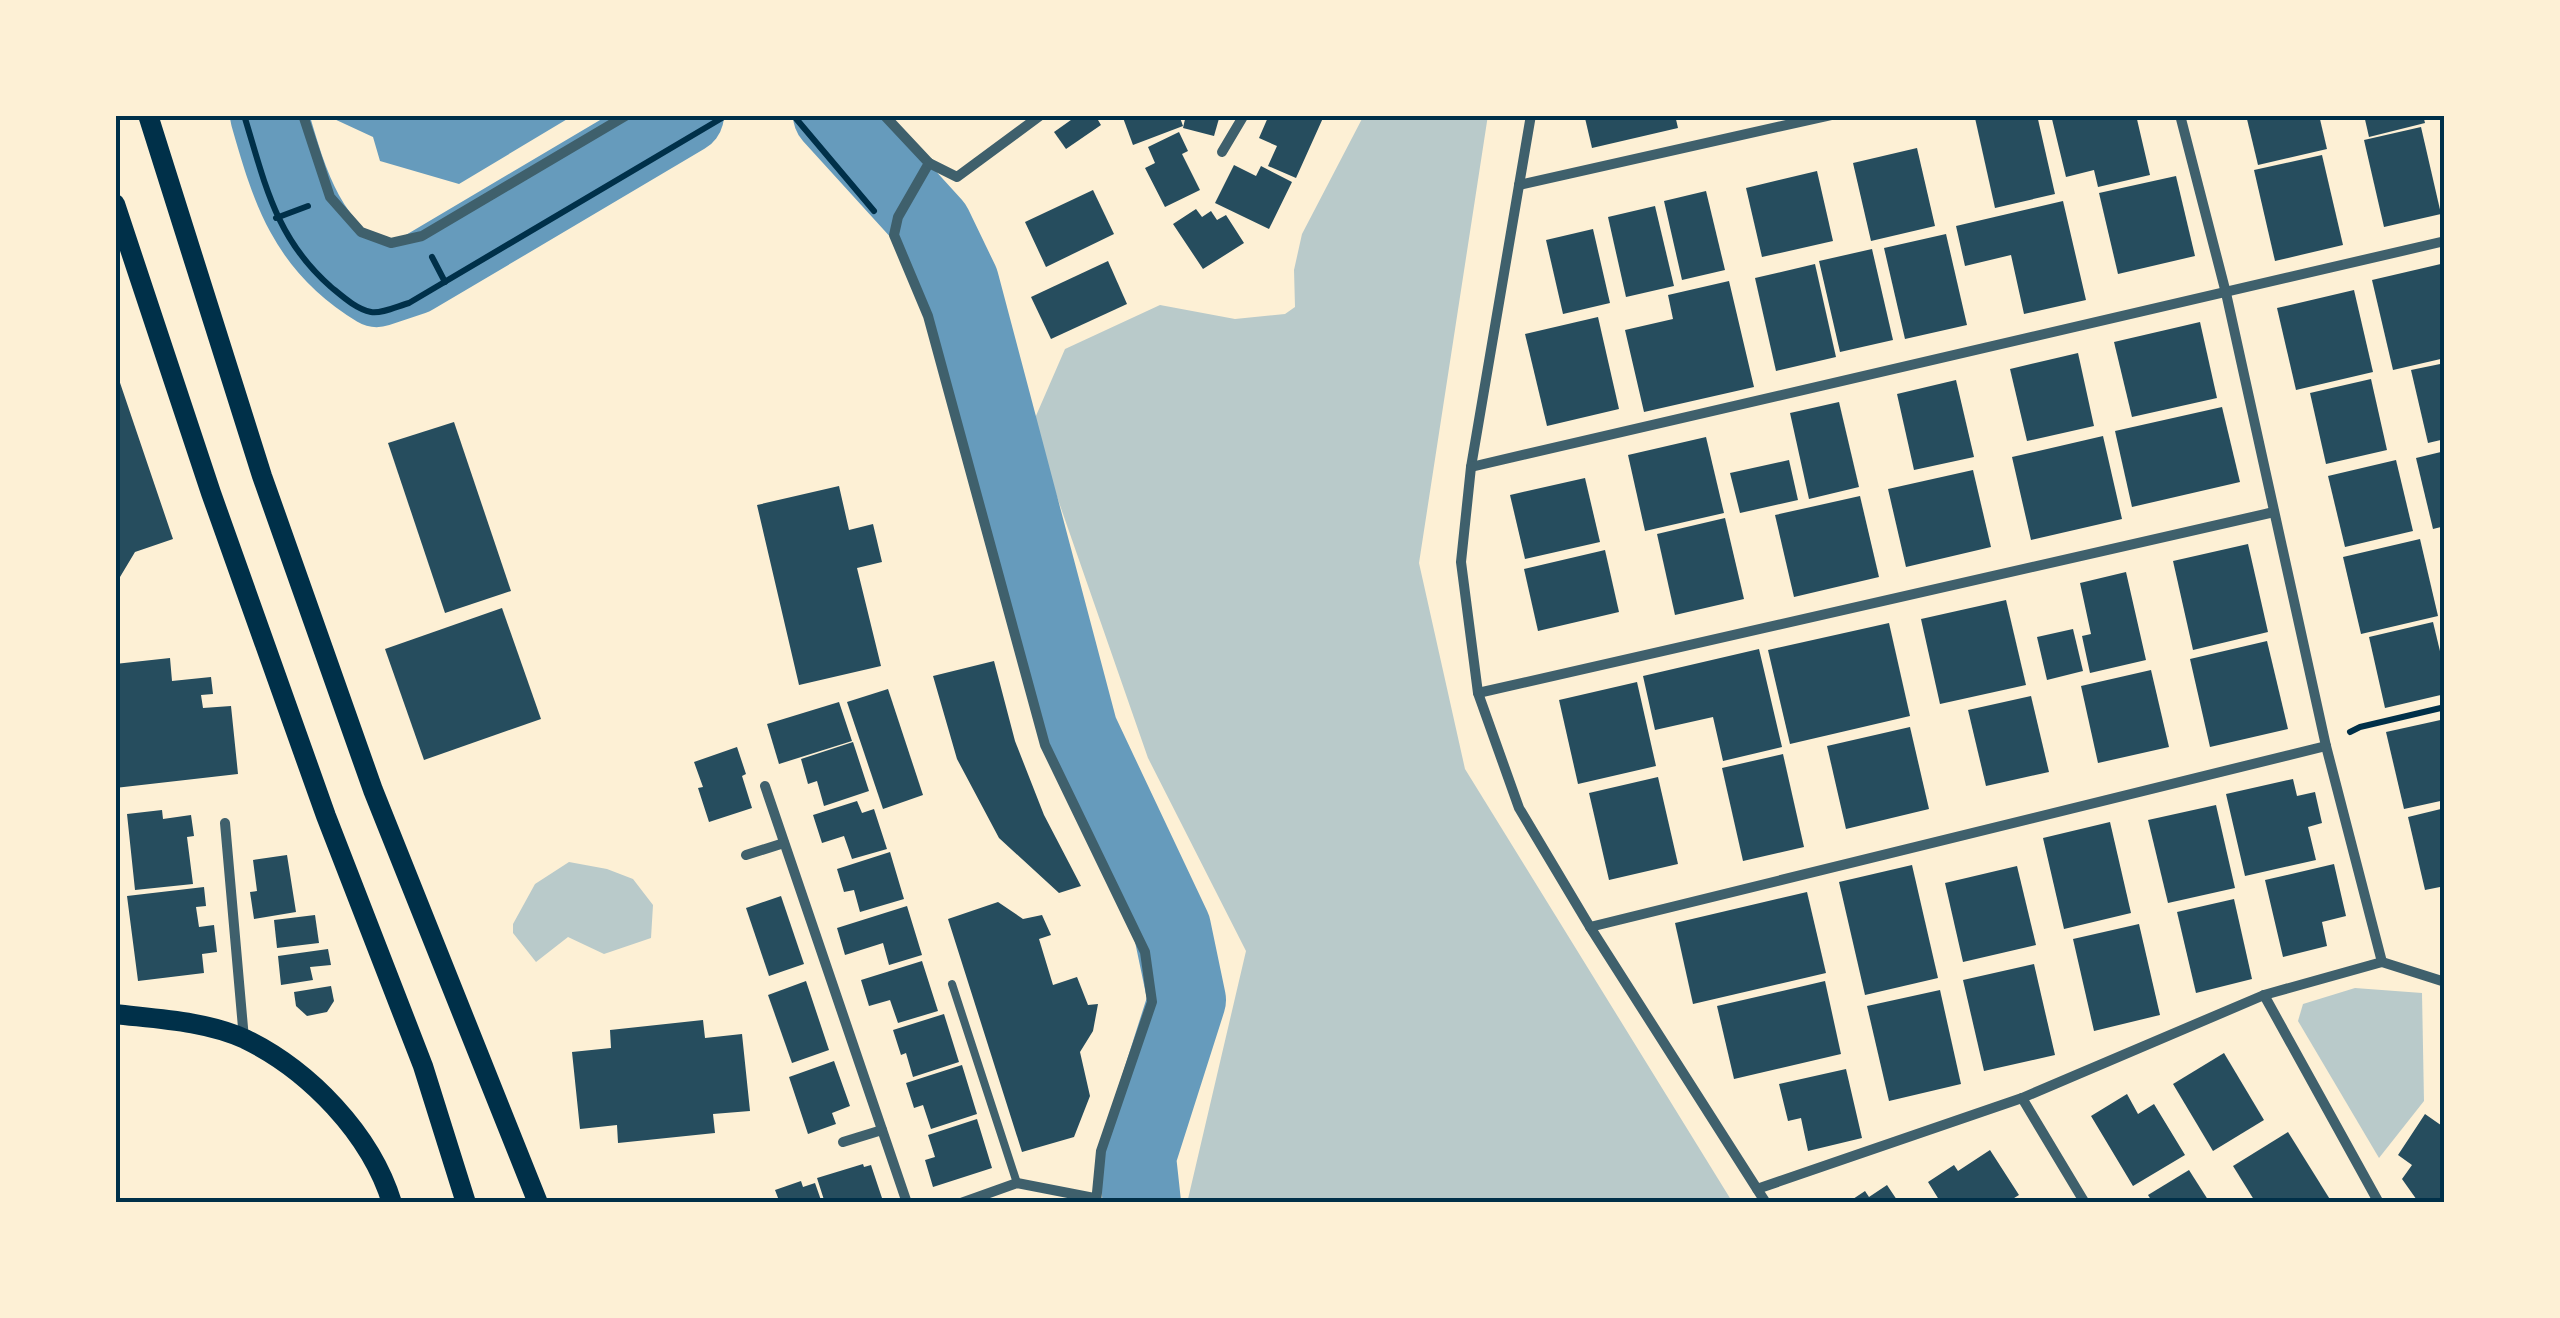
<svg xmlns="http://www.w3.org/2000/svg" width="2560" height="1318" viewBox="0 0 2560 1318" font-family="Poppins,sans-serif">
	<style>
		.green { fill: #b9caca }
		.water { fill: #669bbc }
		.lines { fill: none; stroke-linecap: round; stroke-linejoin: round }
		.river { stroke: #669bbc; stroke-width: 78 }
		.building { fill: #264d5e }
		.path { stroke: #003049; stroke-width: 6 }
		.service { stroke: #3f606c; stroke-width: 8 }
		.minor { stroke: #3f606c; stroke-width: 10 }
		.secondary { stroke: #003049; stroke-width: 20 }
		.neatline { fill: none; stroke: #003049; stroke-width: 4 }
	</style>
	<rect width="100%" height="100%" fill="#fdf0d5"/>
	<g class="green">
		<path d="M1364,115H1488L1419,563L1465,769L1733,1203H1191L1188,1199L1246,951L1148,758L1032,425L1065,349L1160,305L1235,319L1285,314L1295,307L1294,270L1302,234Z"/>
		<path d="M569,862L607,869L633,879L653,905L651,938L604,954L568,937L536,962L513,933V924L535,884Z"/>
		<path d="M2355,988L2422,993L2424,1101L2379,1158L2298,1021L2303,1004Z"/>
	</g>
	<path class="water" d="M331,115H574L459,184L380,161L373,137L332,118Z"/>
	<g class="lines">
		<g class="river">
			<path d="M269,115C290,189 307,246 377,288L413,276L685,115"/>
			<path d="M832,115L933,226L960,282L1079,731L1172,928L1187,1000L1137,1157L1142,1203"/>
		</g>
	</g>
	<g class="building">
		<path d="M1078,115H1095L1101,125L1066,149L1054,132Z"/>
		<path d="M1122,115H1179L1183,126L1133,145Z"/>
		<path d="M1186,115H1220L1214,136L1183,128Z"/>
		<path d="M1269,115H1317L1323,118L1296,178L1268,166L1277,146L1259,138Z"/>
		<path d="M1597,115H1675L1678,128L1592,148L1585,118Z"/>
		<path d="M1987,115H2037L2055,194L1995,208L1975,118Z"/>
		<path d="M2051,115H2136L2150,175L2098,187L2094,170L2066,177Z"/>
		<path d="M2246,115H2319L2327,149L2258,165Z"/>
		<path d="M2364,115H2423L2425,123L2369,137Z"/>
		<path d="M2421,127L2441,214L2384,227L2364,140Z"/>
		<path d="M1179,132L1188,151L1182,154L1200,190L1165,207L1145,168L1155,163L1148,147Z"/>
		<path d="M1917,148L1935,226L1871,241L1853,163Z"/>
		<path d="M2322,155L2343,245L2275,261L2254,170Z"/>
		<path d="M1234,165L1256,176L1261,166L1292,182L1269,229L1215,203Z"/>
		<path d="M1817,171L1833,241L1762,257L1746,188Z"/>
		<path d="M2176,176L2195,256L2118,274L2099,193Z"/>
		<path d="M1093,190L1114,234L1046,267L1025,222Z"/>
		<path d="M1706,191L1725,270L1682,280L1664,201Z"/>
		<path d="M2063,201L2086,300L2024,314L2011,255L1965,266L1956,226Z"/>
		<path d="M1655,206L1674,286L1626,297L1608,217Z"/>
		<path d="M1196,209L1202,217L1211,211L1217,220L1226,215L1244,243L1203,269L1173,224Z"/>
		<path d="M1593,229L1610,303L1563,314L1546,240Z"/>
		<path d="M1946,234L1967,325L1905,339L1884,248Z"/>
		<path d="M1872,249L1893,340L1840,352L1819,261Z"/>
		<path d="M1108,261L1127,304L1051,339L1031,297Z"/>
		<path d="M2445,263V358L2393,370L2372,280Z"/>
		<path d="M1815,264L1836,357L1776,371L1755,278Z"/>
		<path d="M1729,281L1754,387L1644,412L1625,330L1673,319L1668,295Z"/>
		<path d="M2354,290L2373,372L2296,390L2277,308Z"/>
		<path d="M1598,317L1619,409L1547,426L1525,334Z"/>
		<path d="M2200,322L2217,398L2132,417L2114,342Z"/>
		<path d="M2078,353L2094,426L2027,441L2010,369Z"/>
		<path d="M2445,363V439L2428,443L2411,370Z"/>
		<path d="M115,368L173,539L135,552L120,577L115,579Z"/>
		<path d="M2371,379L2387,450L2326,464L2310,393Z"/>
		<path d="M1956,380L1974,457L1914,470L1897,394Z"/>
		<path d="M1839,402L1859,487L1809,499L1790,413Z"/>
		<path d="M2222,407L2240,482L2132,507L2115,431Z"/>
		<path d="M454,422L511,591L445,613L388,443Z"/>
		<path d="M2103,436L2122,519L2031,540L2012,457Z"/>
		<path d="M1706,437L1724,513L1645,531L1628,455Z"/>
		<path d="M2445,451V526L2433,529L2416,458Z"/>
		<path d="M1789,460L1798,500L1740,513L1730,473Z"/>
		<path d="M2396,460L2413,531L2345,547L2328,476Z"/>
		<path d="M1973,470L1991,547L1906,567L1888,489Z"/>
		<path d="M1585,478L1600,542L1525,559L1510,495Z"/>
		<path d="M839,486L849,530L873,524L882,562L857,568L881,666L799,685L757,505Z"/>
		<path d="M1860,496L1879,577L1794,597L1775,515Z"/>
		<path d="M1725,518L1744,599L1675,615L1657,534Z"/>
		<path d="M2420,539L2438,616L2361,634L2343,557Z"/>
		<path d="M2248,544L2268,632L2193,650L2173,561Z"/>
		<path d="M1605,550L1619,612L1538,631L1524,569Z"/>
		<path d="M2126,572L2146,660L2090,673L2082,636L2091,634L2080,583Z"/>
		<path d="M2006,600L2026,685L1940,704L1921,619Z"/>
		<path d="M502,608L541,719L424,760L385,649Z"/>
		<path d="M2433,622L2445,672V694L2385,708L2369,637Z"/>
		<path d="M1889,623L1910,716L1790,744L1768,650Z"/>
		<path d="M2073,629L2083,671L2047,680L2037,637Z"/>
		<path d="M2267,641L2288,729L2210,747L2190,659Z"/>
		<path d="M1759,649L1782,747L1723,761L1713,717L1655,730L1643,676Z"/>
		<path d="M170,658L172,681L211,677L213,694L201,695L203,708L231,706L238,774L115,788V664Z"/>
		<path d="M994,661L1015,741L1044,815L1081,886L1059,893L999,838L957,759L933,676Z"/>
		<path d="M2151,670L2169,747L2098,763L2081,686Z"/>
		<path d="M1637,682L1656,766L1578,784L1559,700Z"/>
		<path d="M888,689L923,795L883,809L847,702Z"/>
		<path d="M2031,696L2049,772L1986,786L1968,710Z"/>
		<path d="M839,702L852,741L779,764L767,724Z"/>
		<path d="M2445,719V800L2404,809L2386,732Z"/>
		<path d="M1910,727L1929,809L1846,829L1827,746Z"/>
		<path d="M853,742L869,791L824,806L817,781L808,784L801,759Z"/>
		<path d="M737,747L746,774L742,776L752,808L709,822L698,788L703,787L694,762Z"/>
		<path d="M1783,754L1804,847L1743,861L1722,768Z"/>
		<path d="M1658,777L1678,864L1609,880L1589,793Z"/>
		<path d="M2293,779L2297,796L2315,792L2322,823L2308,827L2316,860L2245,876L2226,794Z"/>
		<path d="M857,801L862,813L874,809L887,849L852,859L844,836L822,843L813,815Z"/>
		<path d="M2216,805L2235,888L2168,903L2148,820Z"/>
		<path d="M2445,808V886L2425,890L2408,817Z"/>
		<path d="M162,810L163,819L191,815L194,836L187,837L193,884L135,890L127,814Z"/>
		<path d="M2110,822L2131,913L2064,929L2043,838Z"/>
		<path d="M890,852L904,899L860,912L854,890L844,892L837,869Z"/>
		<path d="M287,855L296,912L254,919L250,892L257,891L253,860Z"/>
		<path d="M2334,864L2346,916L2322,922L2327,946L2283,957L2265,880Z"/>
		<path d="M1912,865L1938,978L1865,995L1839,882Z"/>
		<path d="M2017,866L2036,945L1963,962L1945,883Z"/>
		<path d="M204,887L206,906L196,907L199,927L214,925L217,952L202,954L204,973L138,981L127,896Z"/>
		<path d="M1807,892L1826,973L1693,1004L1675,923Z"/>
		<path d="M781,896L804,964L769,976L746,908Z"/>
		<path d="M2234,899L2252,979L2196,993L2177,912Z"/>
		<path d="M998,902L1023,919L1042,915L1051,935L1039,939L1053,985L1077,977L1088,1005L1098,1004L1093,1031L1080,1052L1090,1096L1074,1137L1022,1152L948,919Z"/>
		<path d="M907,906L922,955L889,965L883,943L845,955L837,928Z"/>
		<path d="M315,915L319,943L277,948L274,920Z"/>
		<path d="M2139,924L2160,1015L2094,1031L2073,939Z"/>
		<path d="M328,949L331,965L310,967L313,980L281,985L278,956Z"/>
		<path d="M922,961L938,1011L898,1023L890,1000L869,1006L861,980Z"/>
		<path d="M2034,964L2055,1055L1984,1071L1963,980Z"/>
		<path d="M806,981L829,1050L792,1063L768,995Z"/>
		<path d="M1825,981L1841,1054L1734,1079L1717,1006Z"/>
		<path d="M331,986L334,1001L327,1012L307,1016L296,1006L294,992Z"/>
		<path d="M1940,990L1961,1084L1889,1101L1867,1006Z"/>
		<path d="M944,1014L959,1062L913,1077L906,1053L901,1055L893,1030Z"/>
		<path d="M703,1020L705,1038L742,1034L750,1111L713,1114L715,1133L618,1143L617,1125L580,1129L572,1052L611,1048L610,1030Z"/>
		<path d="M2224,1053L2264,1120L2213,1151L2173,1084Z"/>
		<path d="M834,1061L850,1106L832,1113L836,1124L808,1134L789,1077Z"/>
		<path d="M962,1065L977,1114L931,1129L923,1105L914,1108L906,1083Z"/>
		<path d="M1846,1069L1862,1138L1808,1151L1801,1118L1788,1121L1779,1084Z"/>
		<path d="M2127,1094L2138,1114L2154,1104L2185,1155L2133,1186L2091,1116Z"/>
		<path d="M2425,1114L2445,1128V1203H2419L2402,1179L2412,1165L2398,1155Z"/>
		<path d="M977,1119L992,1168L933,1187L925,1160L935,1157L928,1135Z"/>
		<path d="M2288,1132L2331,1201L2327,1203H2256L2233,1166Z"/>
		<path d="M1990,1150L2019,1195L2006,1203H1941L1928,1182L1954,1165L1958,1171Z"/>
		<path d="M863,1164L864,1167L871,1165L882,1198L875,1203H825L817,1178Z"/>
		<path d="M2189,1170L2210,1203H2153L2148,1195Z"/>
		<path d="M801,1181L803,1187L815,1183L822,1203H780L775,1190Z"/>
		<path d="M1887,1185L1899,1203H1847L1865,1191L1869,1197Z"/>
	</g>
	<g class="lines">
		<g class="path">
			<path d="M244,115C265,183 275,238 331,287C342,296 356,309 371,312C381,314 398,306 409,303L727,115"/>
			<path d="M793,115L874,211"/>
			<path d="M276,218L308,206"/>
			<path d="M432,257L445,282"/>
			<path d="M2350,732L2360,727L2445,707"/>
		</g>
		<path class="service" d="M952,984L1017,1183"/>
		<g class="minor">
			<path d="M303,115L330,197L361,232L391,243L422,236L627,115"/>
			<path d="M884,115L929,163L898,217L894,235L928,316L1045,745L1145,952L1152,1002L1101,1151L1096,1203"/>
			<path d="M1531,115L1471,467L1461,562L1478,693L1519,808L1590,927L1766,1203"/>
			<path d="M1222,152L1244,115"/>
			<path d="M929,163L957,177L1041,115"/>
			<path d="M1519,185L1831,115"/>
			<path d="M1471,467L2445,241"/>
			<path d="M1478,693L2274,512"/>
			<path d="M765,786L907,1203"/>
			<path d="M225,823L244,1039"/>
			<path d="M746,855L784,843"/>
			<path d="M1590,927L2326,746"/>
			<path d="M2382,962L2445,982"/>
			<path d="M2264,995L2379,1203"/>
			<path d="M2022,1098L2085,1203"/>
			<path d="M843,1142L882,1130"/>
			<path d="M1757,1189L2022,1098L2264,995L2382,962L2326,746L2226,293L2180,115"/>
			<path d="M961,1203L1017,1183L1094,1198"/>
		</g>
		<g class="secondary">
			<path d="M148,115L262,476L373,790L538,1203"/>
			<path d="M115,204L211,493L326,816L423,1066L466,1203"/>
			<path d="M115,1014C158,1019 205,1021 245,1039C309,1070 371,1134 392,1203"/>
		</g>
	</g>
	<rect width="2560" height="1318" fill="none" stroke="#fdf0d5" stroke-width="235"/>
	<rect x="118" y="118" width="2324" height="1082" class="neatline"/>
</svg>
